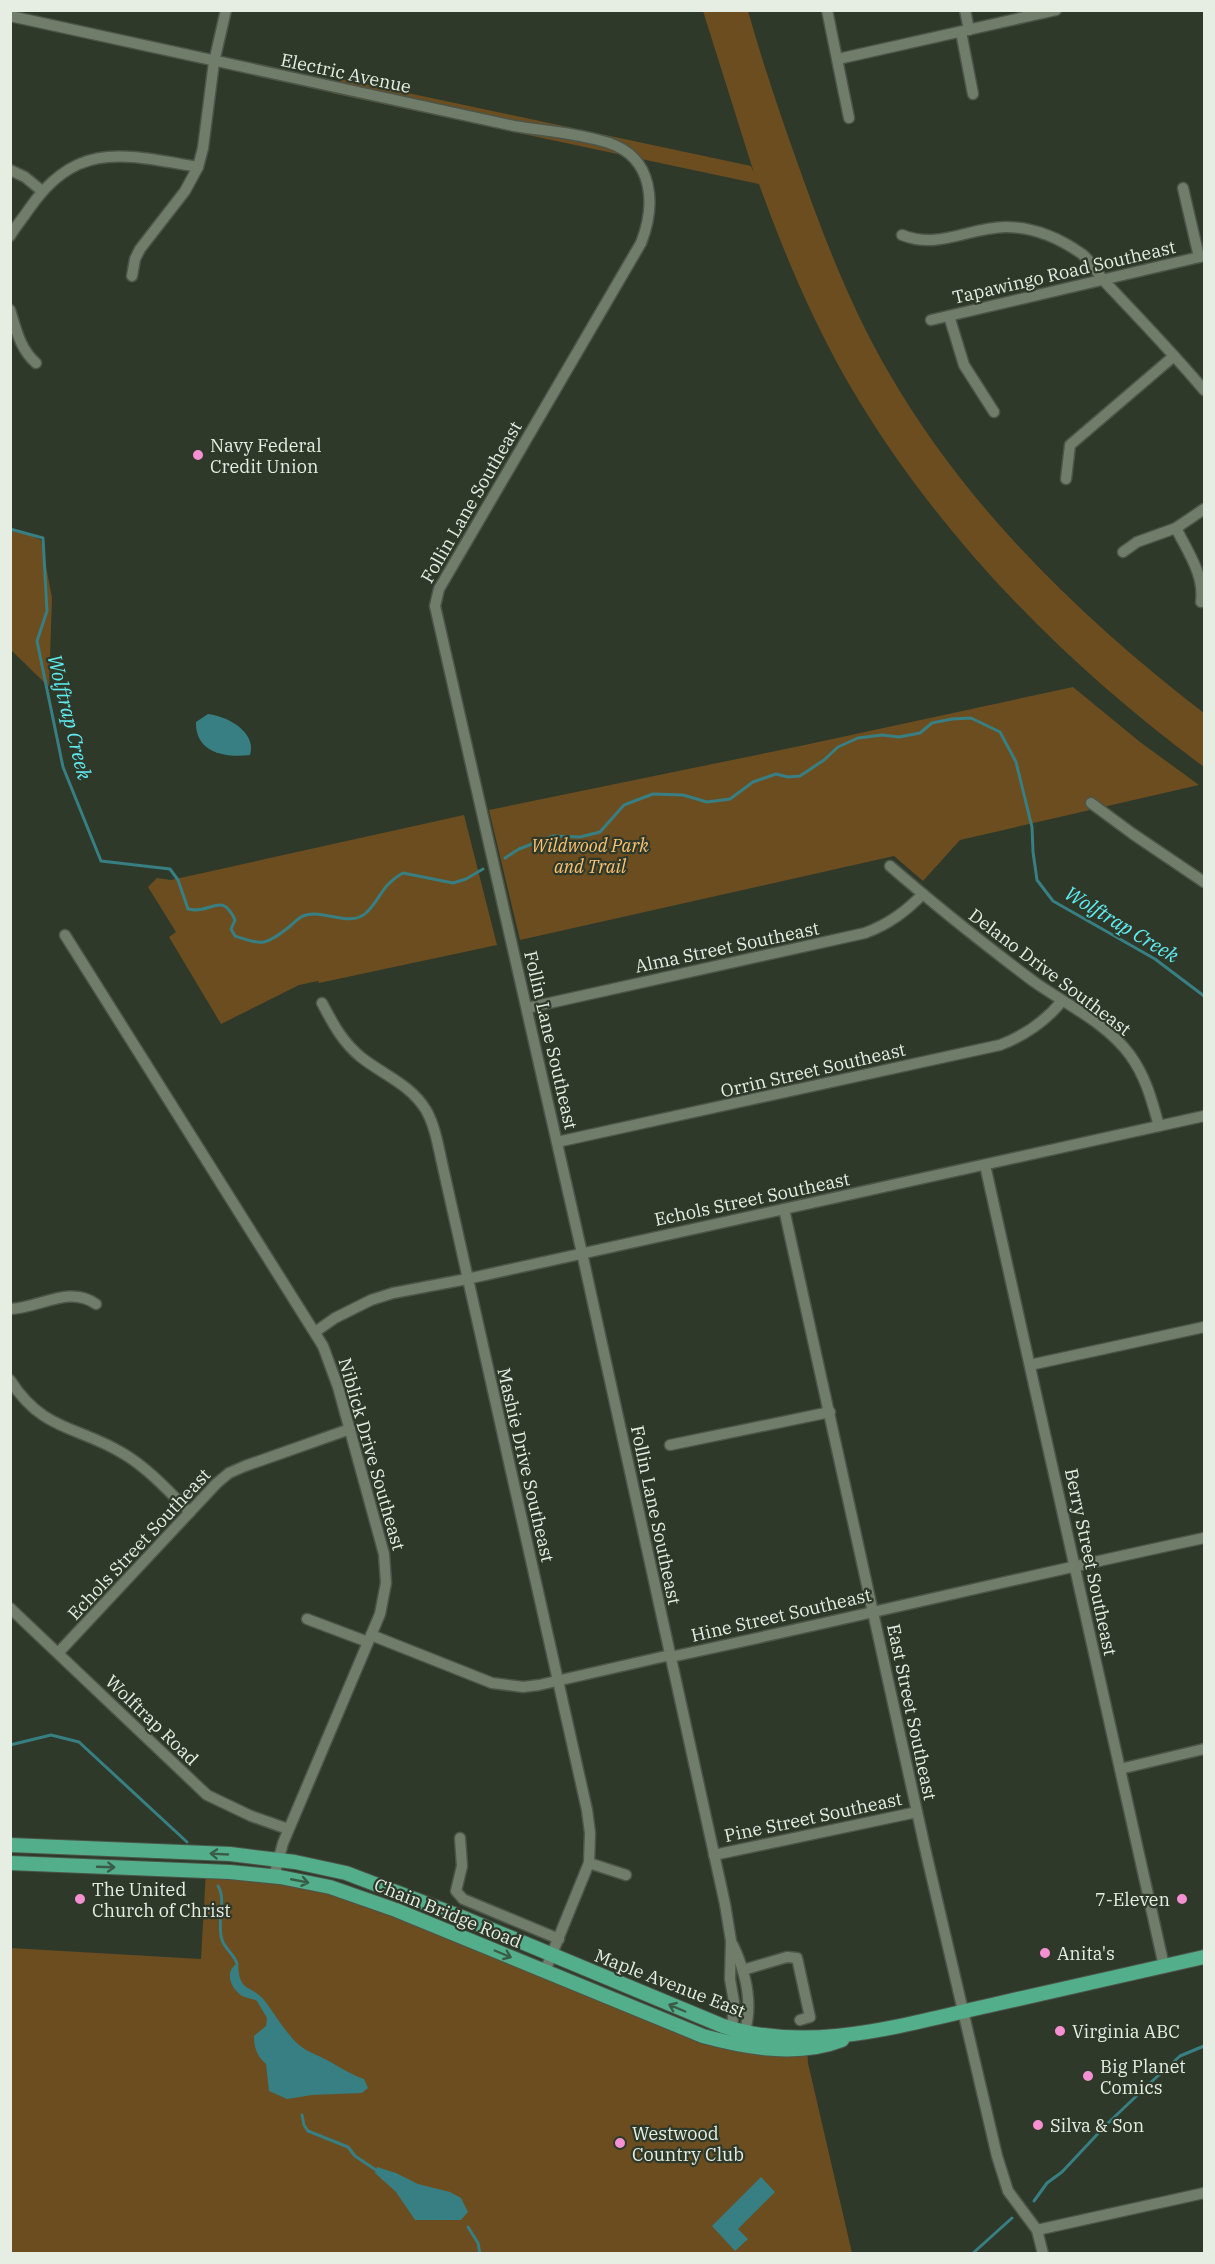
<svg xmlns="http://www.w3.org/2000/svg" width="1215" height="2264" viewBox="0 0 1215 2264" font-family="'IBM Plex Serif',serif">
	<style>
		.green { fill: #6b4d20 }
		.water { fill: #377f82 }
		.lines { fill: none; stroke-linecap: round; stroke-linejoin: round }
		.stream { stroke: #377f82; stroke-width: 3 }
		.minor-casing { stroke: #4c5548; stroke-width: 13 }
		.major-casing { stroke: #4c5548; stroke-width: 16 }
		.minor { stroke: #717d6b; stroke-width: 10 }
		.major { stroke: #53ae8c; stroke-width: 14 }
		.oneway { stroke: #395c47 }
		.poi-dot { fill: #f591d2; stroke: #2e392a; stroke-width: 2 }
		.labels { text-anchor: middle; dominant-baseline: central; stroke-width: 4.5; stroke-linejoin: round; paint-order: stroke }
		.street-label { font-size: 18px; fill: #e6ede3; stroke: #2e392a }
		.poi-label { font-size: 18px; fill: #e6ede3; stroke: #2e392a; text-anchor: start }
		.park-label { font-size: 18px; font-style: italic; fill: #fdc371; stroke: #2e392a }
		.water-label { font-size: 20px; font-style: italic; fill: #60ebf0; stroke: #2e392a }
	</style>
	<rect width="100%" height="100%" fill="#2e392a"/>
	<g class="green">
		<path d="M703,11H748C763,64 781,117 800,170C825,240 851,308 889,373C966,507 1082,619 1204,713V767C1062,662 935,533 846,379C811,317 783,251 759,184L331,93L342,79L751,166L754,173Z"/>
		<path d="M11,528L41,540L52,598L49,687L11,650Z"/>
		<path d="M1073,687L1140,742L1199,785L960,840L923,881L894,856L520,940L489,810L800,746Z"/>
		<path d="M464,815L497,945L319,983L318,981L299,985L221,1024L169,937L176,932L148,887L157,878L171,880Z"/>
		<path d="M206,1871L304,1882L740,2046L807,2048L808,2063L852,2253L11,2254V1948L201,1959Z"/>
	</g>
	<g class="water">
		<path d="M208,714C227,716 257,732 250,755C226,758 195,753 196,722Z"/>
		<path d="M238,1963C239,1994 250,1983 265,2001C276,2016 285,2032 299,2045C306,2051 315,2054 323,2058C337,2065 349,2074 364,2079L368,2088L362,2093L312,2095L287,2099L269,2091L266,2064C257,2056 254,2048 254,2036L266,2026L267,2018L257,2001C253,1999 246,1998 242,1996C230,1988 224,1971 238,1963Z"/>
		<path d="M377,2167L396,2173L418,2184L450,2192L461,2198L468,2212L461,2220H415L396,2192L375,2173Z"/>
		<path d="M761,2177L775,2192L738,2229L748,2239L735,2251L712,2226Z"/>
	</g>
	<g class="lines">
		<g class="stream">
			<path d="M10,529L43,538L47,611L37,641L63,767L101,861L170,869L178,880L188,909C212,915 221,890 235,920L231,929L235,936C263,945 265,946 289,927C293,924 298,918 303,916C323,908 349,928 366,913C381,899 381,885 403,873L453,883L466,879L483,869"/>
			<path d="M505,858L519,849L553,836L580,837L600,832L624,805L653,794L683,795L707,802L730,799L753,782L776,774L788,777L800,776L824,760L838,747L858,738L882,735L899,737L920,733L932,723L952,719L971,718L1000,732L1016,762L1032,827L1033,852L1037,880L1053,901L1155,959L1204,996"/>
			<path d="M10,1745L51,1735L79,1742L187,1842"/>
			<path d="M218,1886C227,1900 216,1922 222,1940C225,1949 235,1955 237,1964"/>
			<path d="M302,2115L304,2125L308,2131L348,2147L355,2156L379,2172"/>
			<path d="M1034,2201L1047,2183L1062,2172L1106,2125L1149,2084L1180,2056L1204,2046"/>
			<path d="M468,2227L478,2243L480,2254"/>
			<path d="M972,2254L1012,2218"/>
		</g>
		<defs>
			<g id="minor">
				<path d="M827,10L849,118"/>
				<path d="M965,10L969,30"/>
				<path d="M10,16L514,126C545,131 578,133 609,143C654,158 656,205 641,243L439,589L435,606L582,1253L725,1904L731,1941L730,1979L734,2002L732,2029L733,2032"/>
				<path d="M961,32L973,94"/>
				<path d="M838,59L1056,10"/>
				<path d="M10,170L25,177L42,191"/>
				<path d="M1183,188L1199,257"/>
				<path d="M902,235C939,250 969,227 1006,227C1034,227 1058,237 1082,254C1091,261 1097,273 1105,282C1139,318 1173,353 1204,390"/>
				<path d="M10,236C16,226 23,218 29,209C77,139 126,155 198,167"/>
				<path d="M132,276L135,259L140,249L185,191L198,167L203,148L214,62L226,10"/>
				<path d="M10,310C16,329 20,349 36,363"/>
				<path d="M949,316L964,365L994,412"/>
				<path d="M931,320L1204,256"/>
				<path d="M1066,479L1070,445L1174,356"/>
				<path d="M1176,528C1187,551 1205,575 1201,602"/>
				<path d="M1123,552L1137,542L1176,528L1204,509"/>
				<path d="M1091,803L1133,834L1204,882"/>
				<path d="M890,866C936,906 984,944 1033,981C1065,1004 1106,1022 1130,1055C1146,1077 1152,1101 1159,1126"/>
				<path d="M65,935L323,1346L338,1387L384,1554L386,1583L380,1614L283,1843L274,1876"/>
				<path d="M322,1003C333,1024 343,1043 362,1058C384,1075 411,1085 426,1110C435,1126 438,1145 442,1163L587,1810L590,1833L589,1863L545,1971"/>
				<path d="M527,1008L865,933C889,924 905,912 923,894"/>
				<path d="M557,1142L1000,1045C1026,1035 1045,1022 1062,1001"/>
				<path d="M985,1165C1045,1432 1103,1700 1164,1966"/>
				<path d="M784,1209L927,1857L997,2156L1008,2191L1037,2230L1043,2254"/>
				<path d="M10,1309C40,1308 69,1285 96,1304"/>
				<path d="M315,1332L335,1318L371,1300L393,1293L467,1279L1204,1116"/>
				<path d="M1030,1365L1204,1327"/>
				<path d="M10,1380C43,1432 79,1426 124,1454C149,1469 169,1492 190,1512"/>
				<path d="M670,1445L830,1412"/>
				<path d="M10,1608L207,1795L251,1816L288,1829"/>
				<path d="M307,1619L368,1642"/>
				<path d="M371,1635L492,1683L523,1687L539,1685L666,1656L670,1657C849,1619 1026,1576 1204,1538"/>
				<path d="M59,1652L217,1483L229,1473L245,1466L350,1429"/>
				<path d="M1120,1769L1204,1749"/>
				<path d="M460,1838L462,1866L456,1891L463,1899L559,1939"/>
				<path d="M714,1855L917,1812"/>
				<path d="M589,1863L626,1875"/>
				<path d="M733,1945C746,1973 754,2007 743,2037"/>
				<path d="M743,1970L787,1957L797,1958L810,2017L800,2020"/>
				<path d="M1037,2230L1204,2193"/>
			</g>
			<g id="major">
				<path d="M10,1845L230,1854L295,1862L346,1873L459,1916L723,2026C811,2055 909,2023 996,2004C1065,1988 1135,1973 1204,1957"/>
				<path d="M10,1863L230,1872L280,1877L330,1887L396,1910L703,2036C747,2048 798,2057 842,2040"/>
			</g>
		</defs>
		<use href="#minor" class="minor-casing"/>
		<use href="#major" class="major-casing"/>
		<use href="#minor" class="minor"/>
		<use href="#major" class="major"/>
	</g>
	<defs><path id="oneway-shaft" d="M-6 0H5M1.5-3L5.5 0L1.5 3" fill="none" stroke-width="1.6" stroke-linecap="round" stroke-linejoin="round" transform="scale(1.5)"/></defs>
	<g class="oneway">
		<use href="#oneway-shaft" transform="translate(219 1854) rotate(-177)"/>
		<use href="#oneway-shaft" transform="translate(106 1867) rotate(2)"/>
		<use href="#oneway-shaft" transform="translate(300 1881) rotate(11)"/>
		<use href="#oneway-shaft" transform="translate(503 1954) rotate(23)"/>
		<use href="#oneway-shaft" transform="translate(677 2008) rotate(-157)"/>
	</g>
	<g class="poi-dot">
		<circle cx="198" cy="455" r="6"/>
		<circle cx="80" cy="1899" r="6"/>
		<circle cx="1182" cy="1899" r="6"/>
		<circle cx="1045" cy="1953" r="6"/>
		<circle cx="1060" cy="2031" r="6"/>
		<circle cx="1088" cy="2076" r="6"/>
		<circle cx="1038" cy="2125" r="6"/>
		<circle cx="620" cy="2143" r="6"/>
	</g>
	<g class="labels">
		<g class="street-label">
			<text transform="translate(346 73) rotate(12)">Electric Avenue</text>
			<text transform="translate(1064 272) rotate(-13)">Tapawingo Road Southeast</text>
			<text transform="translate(471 502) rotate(-60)">Follin Lane Southeast</text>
			<text transform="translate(727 947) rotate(-12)">Alma Street Southeast</text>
			<text transform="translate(1050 972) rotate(37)">Delano Drive Southeast</text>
			<text transform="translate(551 1040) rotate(77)">Follin Lane Southeast</text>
			<text transform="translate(813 1070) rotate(-13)">Orrin Street Southeast</text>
			<text transform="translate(752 1199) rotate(-12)">Echols Street Southeast</text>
			<text transform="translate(372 1454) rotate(74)">Niblick Drive Southeast</text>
			<text transform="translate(526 1465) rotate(77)">Mashie Drive Southeast</text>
			<text transform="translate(656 1515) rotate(78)">Follin Lane Southeast</text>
			<text transform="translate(139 1544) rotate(-47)">Echols Street Southeast</text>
			<text transform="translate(1091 1562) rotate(78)">Berry Street Southeast</text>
			<text transform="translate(781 1615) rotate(-13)">Hine Street Southeast</text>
			<text transform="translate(912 1712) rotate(78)">East Street Southeast</text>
			<text transform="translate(152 1720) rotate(44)">Wolftrap Road</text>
			<text transform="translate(813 1817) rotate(-12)">Pine Street Southeast</text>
			<text transform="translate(448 1913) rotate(22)">Chain Bridge Road</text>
			<text transform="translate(670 1983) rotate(21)">Maple Avenue East</text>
		</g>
		<g class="poi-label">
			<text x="210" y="445">Navy Federal<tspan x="210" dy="21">Credit Union</tspan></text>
			<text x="92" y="1889">The United<tspan x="92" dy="21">Church of Christ</tspan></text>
			<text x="1170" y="1899" text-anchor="end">7-Eleven</text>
			<text x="1057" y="1953">Anita's</text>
			<text x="1072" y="2031">Virginia ABC</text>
			<text x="1100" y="2066">Big Planet<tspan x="1100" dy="21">Comics</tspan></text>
			<text x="1050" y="2125">Silva &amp; Son</text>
			<text x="632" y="2133">Westwood<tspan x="632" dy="21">Country Club</tspan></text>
		</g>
		<g class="park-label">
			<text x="590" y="845">Wildwood Park<tspan x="590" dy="21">and Trail</tspan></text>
		</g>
		<g class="water-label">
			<text transform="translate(70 717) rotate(76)">Wolftrap Creek</text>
			<text transform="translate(1122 924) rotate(31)">Wolftrap Creek</text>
		</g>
	</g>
	<rect width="1215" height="2264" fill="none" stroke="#e6ede3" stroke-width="24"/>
</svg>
